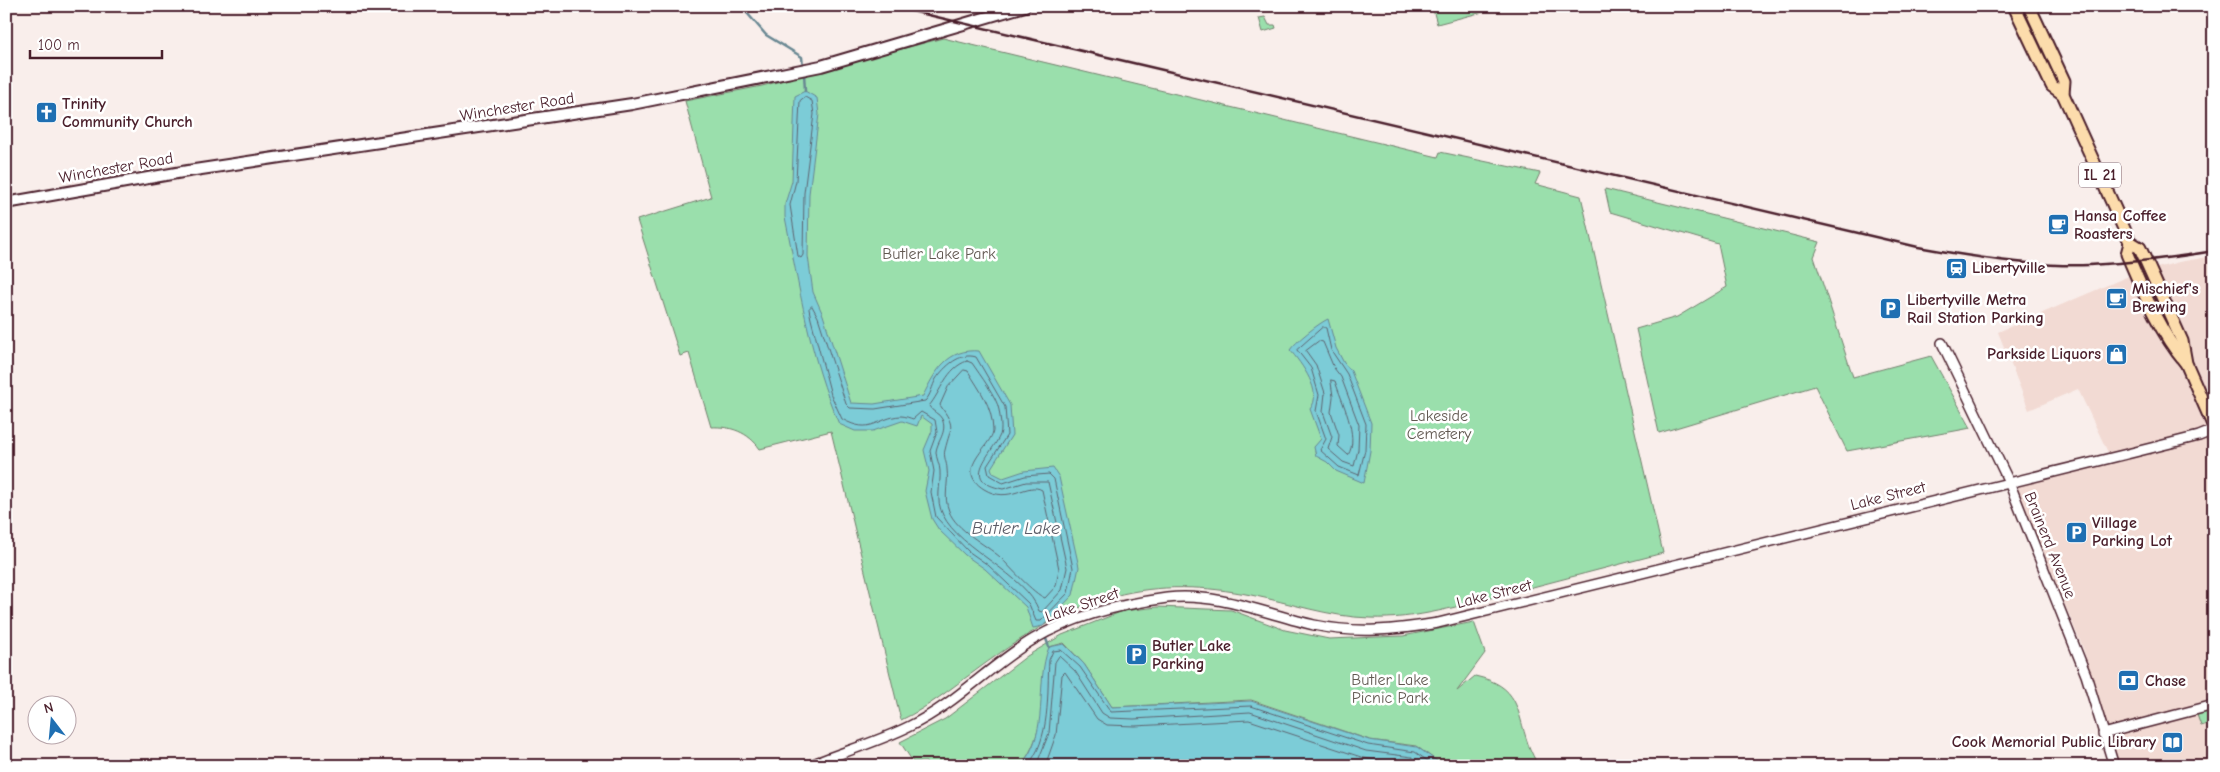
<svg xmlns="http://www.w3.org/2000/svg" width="2220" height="772" viewBox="0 0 2220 772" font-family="'Comic Neue',sans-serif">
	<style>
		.built { fill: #f2dad3 }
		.green { fill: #9adfac; stroke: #727f6c }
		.water { fill: #7cccd7; stroke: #688792 }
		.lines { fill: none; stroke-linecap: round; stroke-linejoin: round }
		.shore { stroke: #5e6470; stroke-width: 1 }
		.stream { stroke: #688792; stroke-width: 2.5 }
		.tertiary-casing { stroke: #4a1f2b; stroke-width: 12 }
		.secondary-casing { stroke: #4a1f2b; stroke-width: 14 }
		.primary-casing { stroke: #4a1f2b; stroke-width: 15 }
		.tertiary { stroke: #fff; stroke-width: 9 }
		.secondary { stroke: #fff; stroke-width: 10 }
		.primary { stroke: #fcdcac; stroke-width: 11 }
		.rail { stroke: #4a1f2b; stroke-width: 2.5 }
		.labels { text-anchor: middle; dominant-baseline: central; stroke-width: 5; stroke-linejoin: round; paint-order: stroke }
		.shield { fill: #fff; stroke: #80626b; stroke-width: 1 }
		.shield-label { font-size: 15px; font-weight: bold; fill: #4a1f2b }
		.poi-label { font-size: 16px; font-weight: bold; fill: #4a1f2b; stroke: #fff; text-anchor: start }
		.street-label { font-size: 16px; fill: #4a1f2b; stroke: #fff }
		.park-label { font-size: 16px; fill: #625952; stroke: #fff }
		.water-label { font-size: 18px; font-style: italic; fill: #5c5c67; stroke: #fff }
	</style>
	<rect width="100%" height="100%" fill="#f9eeeb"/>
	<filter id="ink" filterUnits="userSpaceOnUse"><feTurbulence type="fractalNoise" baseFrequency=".02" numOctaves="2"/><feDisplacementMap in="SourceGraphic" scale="10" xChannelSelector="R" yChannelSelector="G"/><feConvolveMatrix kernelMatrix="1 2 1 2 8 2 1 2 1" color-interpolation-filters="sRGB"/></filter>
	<g filter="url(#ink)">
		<path class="built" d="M2214,256V766H2118L2083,648L2015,486L2112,461L2078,389L2029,410L1998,332L2131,275L2179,262Z"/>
		<g class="green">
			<path d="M1432,6H1506L1437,24Z"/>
			<path d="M1265,17L1269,25H1275L1276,28L1263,32L1259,18Z"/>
			<path d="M943,38L1438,157L1440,152L1540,173L1535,184L1581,196L1663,553C1611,567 1558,580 1506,594C1462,605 1416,620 1370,618C1329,617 1291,603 1251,595C1206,586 1159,584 1114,596C1063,609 1017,640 975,671C951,688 929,707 901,720L831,431L760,449C748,432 731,426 711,427L689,353L680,356L637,220L711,197L685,101L762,86Z"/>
			<path d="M1605,189L1820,242L1814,257L1853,377L1931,356L1971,428L1847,451L1815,386L1659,433L1636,329L1677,317L1727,287L1718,244L1610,212Z"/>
			<path d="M1158,607L1231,610L1285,630L1329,639L1403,636L1474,622L1485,653L1457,691L1475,676C1520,686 1516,709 1528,744C1531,752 1535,759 1538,766H1444L1416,746L1370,740L1251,700L1112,707L1084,664L1064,643L1049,647C1045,682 1045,739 1020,766H928L926,762H913L900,742L945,719L1027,656L1062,635L1123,611Z"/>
			<path d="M2214,708V722L2201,726L2196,712Z"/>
		</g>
		<g class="water">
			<path d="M805,91L817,98L819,114L809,194L808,256L813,292L823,315L851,403L874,404L923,396C935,371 948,348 979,351L1010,405L1012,435L991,468L993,473L1003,478L1024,471L1053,468L1059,477L1079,567L1073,595L1043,626L1033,628L1026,607L985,569L965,555L939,530L932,519L925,491L929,471L924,450L932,431V424L921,416L917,426L902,421L873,431H855L839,424C810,359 799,286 785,217V204L792,181L795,96Z"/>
			<path d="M1328,319L1336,348L1344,363L1351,371L1371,423L1370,451L1364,483L1336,471L1327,462L1316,456L1314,447L1321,439L1310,409C1324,393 1301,363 1290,350C1295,342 1319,323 1328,319Z"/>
			<path d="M1064,644L1084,664L1112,707L1251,701L1369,740L1417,747L1444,766H1020C1051,733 1034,685 1049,647Z"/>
		</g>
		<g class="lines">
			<g class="shore">
				<path d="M805,97L812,101L814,114L804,193L803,255L801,258L798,256L790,205L796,181L800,101Z"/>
				<path d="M812,306L818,317L846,404L850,408L875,409L925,401C931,395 932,386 936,379C945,366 960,352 976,357L1005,407L1007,435L987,466L989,475L1003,483L1025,476L1049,474L1054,479L1073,568L1068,593L1041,621H1036L1029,604L988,565L968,551L936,517L931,492L934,471L930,451L937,432L935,420L921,412L913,419C910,418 905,416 901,416C877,417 872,436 842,419L831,395L811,319L809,309Z"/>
				<path d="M1323,327L1326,328L1331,350L1347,374L1366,424L1365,450L1359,475L1339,467L1320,450L1326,439L1316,411L1319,395L1311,368L1297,350Z"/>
				<path d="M1319,341L1323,342L1334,368L1341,377L1359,425L1358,450L1354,466L1343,462L1328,449L1332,437L1323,412L1325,393L1316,365L1306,351Z"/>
				<path d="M967,361L972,363C980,375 997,397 999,410C1000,417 1003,431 999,437C990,456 960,481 1003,489L1026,482H1048L1067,568L1062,590L1042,612L1039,611C1026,574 960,550 943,515C935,499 941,487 940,471C940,465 936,458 936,452C937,441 948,432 942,419C939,413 932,412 929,406C941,392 946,368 967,361Z"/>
				<path d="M964,370L968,371C980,391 992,405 993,430C993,446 952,469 984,489C1010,505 1027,481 1042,490L1059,569L1056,586L1045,598C1034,594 1010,567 1000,557C985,544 956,530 949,511C943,496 949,484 947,469C947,463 943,456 945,450C951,425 956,428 940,405L948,387Z"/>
				<path d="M1331,380L1335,381C1341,400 1360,437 1348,455L1338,446L1339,435L1331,412L1333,397Z"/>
				<path d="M1027,766C1051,740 1047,693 1049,660L1053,651L1061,650L1080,667L1111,712L1251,706L1368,745L1415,752L1435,766"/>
				<path d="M1036,766L1049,733L1055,662L1059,656L1075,671L1102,713L1110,718L1134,719L1250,712L1366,751L1412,757L1424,766"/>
				<path d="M1045,766L1056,735L1062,675L1065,672L1097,719L1107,725L1135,726L1249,720L1364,758L1411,766"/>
			</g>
			<g class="stream">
				<path d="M741,6L766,35L802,57L803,67"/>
				<path d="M804,73L805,91"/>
				<path d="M1045,636L1049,647"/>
			</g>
			<defs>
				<g id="tertiary">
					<path d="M1942,343L2009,482L2086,675L2114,766"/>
					<path d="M2103,734L2214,705"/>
					<path d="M808,766C842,752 878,742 910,726C956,704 991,664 1034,639C1073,616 1122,604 1167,598C1217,592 1266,614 1314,625C1356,634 1396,630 1438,623L2123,455L2199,436L2214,430"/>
				</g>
				<path id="secondary" d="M6,203L188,171L632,104L821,66L1025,6"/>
				<g id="primary">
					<path d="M2014,6L2052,86L2063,94"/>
					<path d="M2029,6L2064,81L2063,94L2130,242L2140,248L2182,341L2186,363L2214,427"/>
					<path d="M2130,243L2127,254C2143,291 2159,331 2185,362"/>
				</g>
			</defs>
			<use href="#tertiary" class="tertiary-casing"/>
			<use href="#secondary" class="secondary-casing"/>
			<use href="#primary" class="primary-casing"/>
			<use href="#tertiary" class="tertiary"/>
			<use href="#secondary" class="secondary"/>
			<use href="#primary" class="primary"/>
			<path class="rail" d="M890,6L1918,247C1974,257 2032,267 2089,265C2131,263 2172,258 2214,251"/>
		</g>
	</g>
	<defs>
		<symbol id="church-square" viewBox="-11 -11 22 22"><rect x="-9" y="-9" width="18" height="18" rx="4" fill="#1f6fb2" stroke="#fff"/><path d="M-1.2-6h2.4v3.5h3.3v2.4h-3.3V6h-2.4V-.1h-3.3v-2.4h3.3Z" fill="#fff"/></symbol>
		<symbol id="cafe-square" viewBox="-11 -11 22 22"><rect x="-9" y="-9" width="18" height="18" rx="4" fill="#1f6fb2" stroke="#fff"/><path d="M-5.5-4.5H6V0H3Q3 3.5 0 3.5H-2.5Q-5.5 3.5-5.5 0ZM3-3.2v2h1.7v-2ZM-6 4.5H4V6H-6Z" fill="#fff"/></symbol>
		<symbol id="station-square" viewBox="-11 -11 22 22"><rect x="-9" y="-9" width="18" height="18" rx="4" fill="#1f6fb2" stroke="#fff"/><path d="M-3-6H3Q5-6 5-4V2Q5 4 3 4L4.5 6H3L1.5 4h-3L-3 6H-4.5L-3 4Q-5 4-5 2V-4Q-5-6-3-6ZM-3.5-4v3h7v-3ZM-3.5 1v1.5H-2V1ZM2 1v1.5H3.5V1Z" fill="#fff"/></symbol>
		<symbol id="parking-square" viewBox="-11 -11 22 22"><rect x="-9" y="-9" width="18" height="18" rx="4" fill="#1f6fb2" stroke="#fff"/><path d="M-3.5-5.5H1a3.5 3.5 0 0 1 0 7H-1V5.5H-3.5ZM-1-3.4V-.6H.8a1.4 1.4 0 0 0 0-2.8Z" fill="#fff"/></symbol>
		<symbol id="shop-square" viewBox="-11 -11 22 22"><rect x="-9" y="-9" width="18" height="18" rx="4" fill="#1f6fb2" stroke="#fff"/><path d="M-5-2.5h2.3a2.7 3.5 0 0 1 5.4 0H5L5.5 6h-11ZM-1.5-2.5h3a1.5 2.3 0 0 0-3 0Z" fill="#fff"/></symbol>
		<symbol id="bank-square" viewBox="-11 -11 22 22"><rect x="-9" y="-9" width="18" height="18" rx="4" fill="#1f6fb2" stroke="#fff"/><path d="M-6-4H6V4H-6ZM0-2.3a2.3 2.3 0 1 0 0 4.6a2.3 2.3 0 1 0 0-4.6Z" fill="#fff"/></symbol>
		<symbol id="library-square" viewBox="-11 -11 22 22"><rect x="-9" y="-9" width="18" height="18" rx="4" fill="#1f6fb2" stroke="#fff"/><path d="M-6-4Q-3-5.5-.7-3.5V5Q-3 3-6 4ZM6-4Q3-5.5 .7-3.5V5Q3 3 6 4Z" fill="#fff"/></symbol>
	</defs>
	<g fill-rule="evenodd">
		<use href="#church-square" x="34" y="100" width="25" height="25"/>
		<use href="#cafe-square" x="2046" y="212" width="25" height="25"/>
		<use href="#station-square" x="1944" y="256" width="25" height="25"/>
		<use href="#cafe-square" x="2104" y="286" width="25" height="25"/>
		<use href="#parking-square" x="1878" y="296" width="25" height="25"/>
		<use href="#shop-square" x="2104" y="342" width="25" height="25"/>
		<use href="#parking-square" x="2064" y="520" width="25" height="25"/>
		<use href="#parking-square" x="1124" y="642" width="25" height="25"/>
		<use href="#bank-square" x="2116" y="668" width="25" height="25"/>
		<use href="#library-square" x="2160" y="730" width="25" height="25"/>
	</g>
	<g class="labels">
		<rect class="shield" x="2079" y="162.5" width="42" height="25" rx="4"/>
		<g class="shield-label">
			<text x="2100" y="175">IL 21</text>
		</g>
		<g class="poi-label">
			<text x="62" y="104">Trinity<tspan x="62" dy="18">Community Church</tspan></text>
			<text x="2074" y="216">Hansa Coffee<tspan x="2074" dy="18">Roasters</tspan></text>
			<text x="1972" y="268">Libertyville</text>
			<text x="2132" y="289">Mischief's<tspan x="2132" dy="18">Brewing</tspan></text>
			<text x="1907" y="300">Libertyville Metra<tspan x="1907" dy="18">Rail Station Parking</tspan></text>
			<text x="2101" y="354" text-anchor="end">Parkside Liquors</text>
			<text x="2092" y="523">Village<tspan x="2092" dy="18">Parking Lot</tspan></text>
			<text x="1152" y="646">Butler Lake<tspan x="1152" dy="18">Parking</tspan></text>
			<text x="2145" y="681">Chase</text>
			<text x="2156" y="742" text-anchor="end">Cook Memorial Public Library</text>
		</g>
		<g class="street-label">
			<text transform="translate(517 107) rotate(-9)">Winchester Road</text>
			<text transform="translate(116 168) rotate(-10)">Winchester Road</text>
			<text transform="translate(1888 496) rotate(-14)">Lake Street</text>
			<text transform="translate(2050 545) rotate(68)">Brainerd Avenue</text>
			<text transform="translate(1494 594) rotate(-14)">Lake Street</text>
			<text transform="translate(1082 605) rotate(-19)">Lake Street</text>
		</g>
		<g class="park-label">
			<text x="939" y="254">Butler Lake Park</text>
			<text x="1439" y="416">Lakeside<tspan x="1439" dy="18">Cemetery</tspan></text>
			<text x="1390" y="680">Butler Lake<tspan x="1390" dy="18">Picnic Park</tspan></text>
		</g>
		<g class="water-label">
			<text x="1016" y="528">Butler Lake</text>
		</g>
	</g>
	<rect width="2220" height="772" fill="none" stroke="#fff" stroke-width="25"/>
	<rect x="12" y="12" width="2195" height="747" fill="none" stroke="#4a1f2b" stroke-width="2" filter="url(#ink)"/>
	<g transform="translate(52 720) rotate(344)"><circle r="24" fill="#ffffff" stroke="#b7a5aa"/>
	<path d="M0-4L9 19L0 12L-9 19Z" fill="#1f6fb2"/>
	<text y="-8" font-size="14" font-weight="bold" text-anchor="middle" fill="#4a1f2b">N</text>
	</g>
	<path d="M30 50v8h132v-8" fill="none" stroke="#4a1f2b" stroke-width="2.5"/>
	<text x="38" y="50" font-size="15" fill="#4a1f2b" stroke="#ffffff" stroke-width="4" paint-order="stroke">100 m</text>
</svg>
